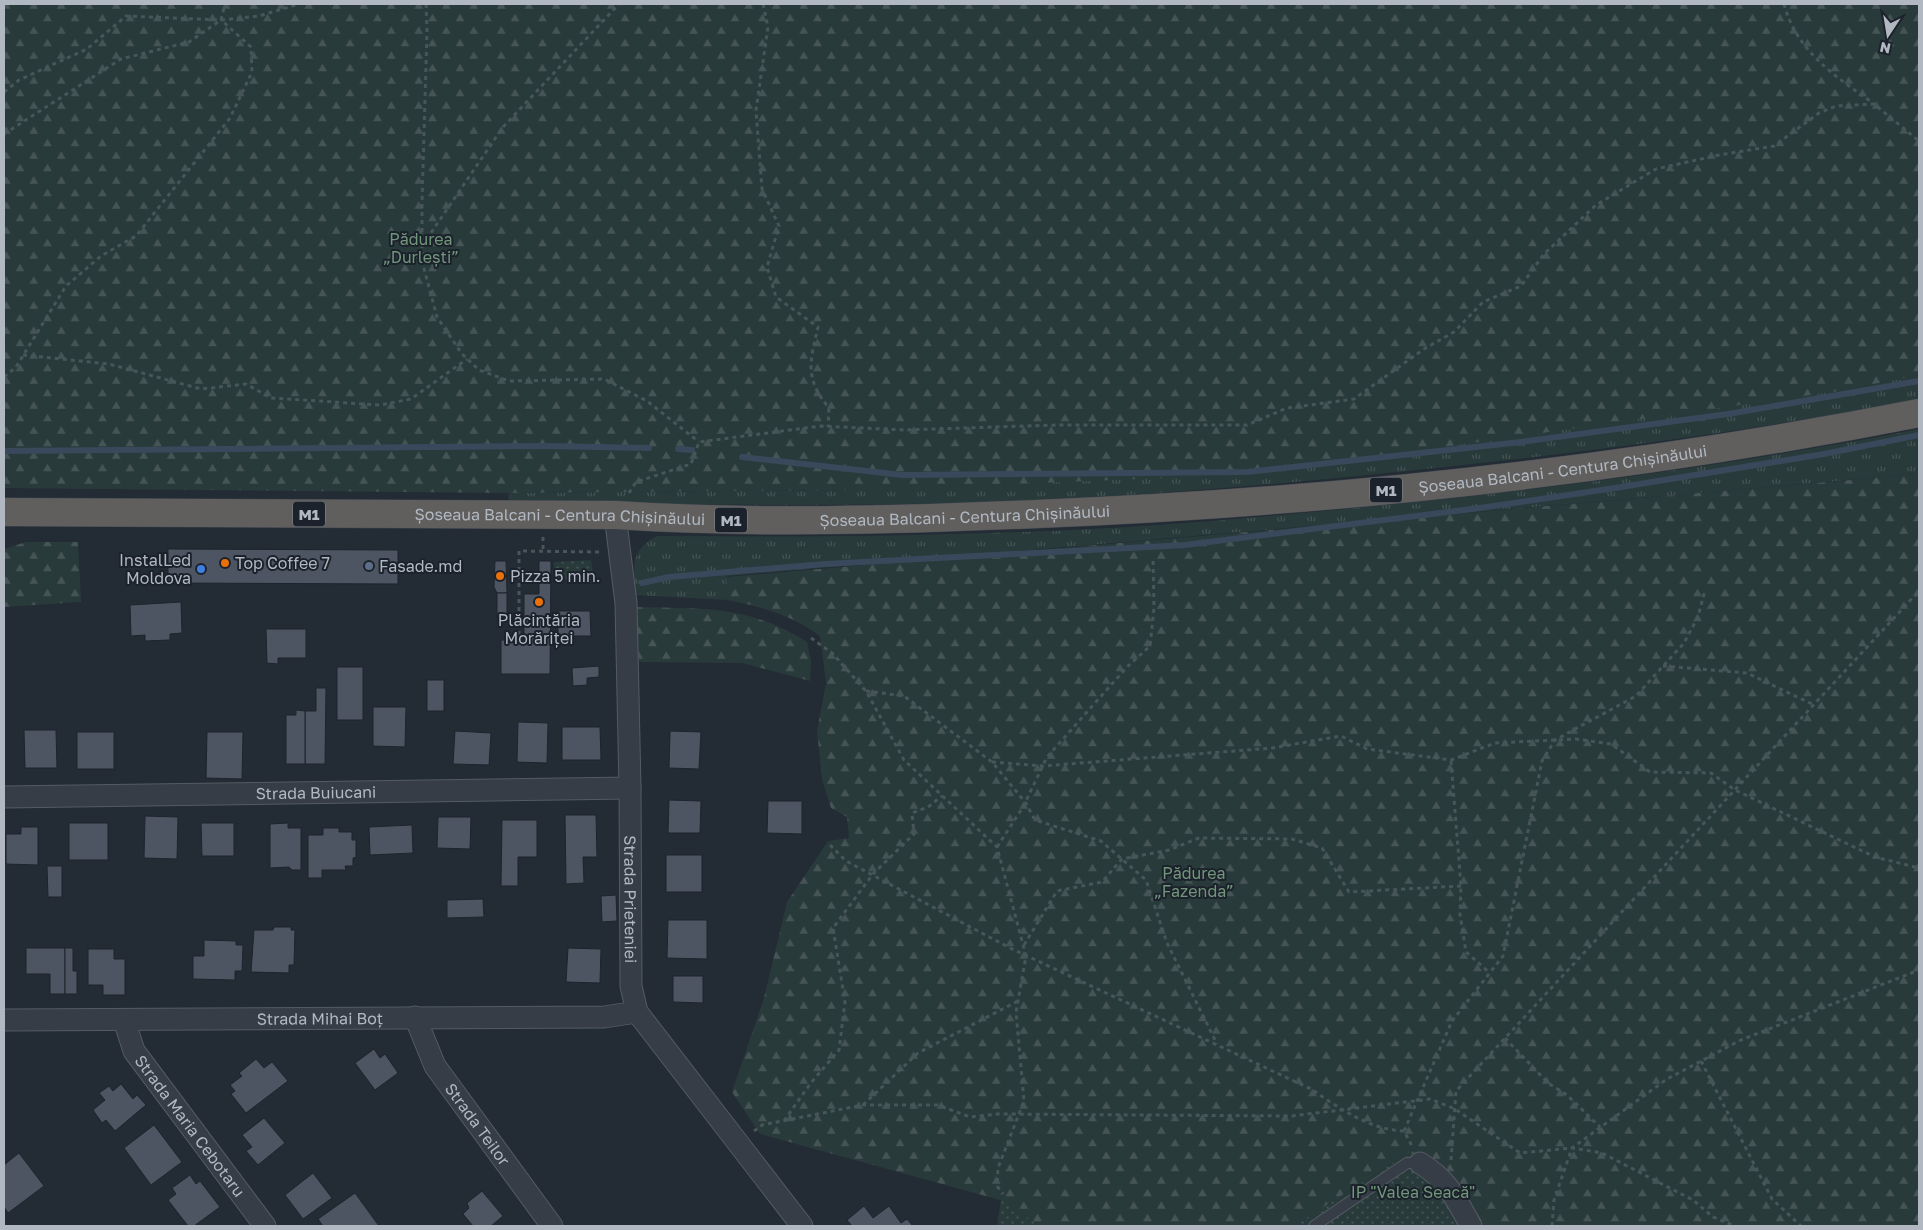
<svg xmlns="http://www.w3.org/2000/svg" width="1923" height="1230" viewBox="0 0 1923 1230" font-family="'Golos Text',sans-serif">
	<style>
		.grass { fill: url(#grass-tufts) }
		.forest { fill: url(#forest-firs) }
		.garden { fill: url(#garden-dots) }
		.lines { fill: none; stroke-linecap: round; stroke-linejoin: round }
		.stream { stroke: #3a485c; stroke-width: 6 }
		.building { fill: #4c5561; stroke: #1e242d }
		.service-casing { stroke: #545b64; stroke-width: 12 }
		.minor-casing { stroke: #545b64; stroke-width: 23 }
		.trunk-casing { stroke: #414851; stroke-width: 29 }
		.path { stroke: #475658; stroke-width: 3; stroke-dasharray: 4 4; stroke-linecap: butt }
		.service { stroke: #363d46; stroke-width: 10 }
		.minor { stroke: #363d46; stroke-width: 21 }
		.trunk { stroke: #605f5d; stroke-width: 28 }
		.food-dot { fill: #e8710a; stroke: #1c222b; stroke-width: 2 }
		.service-dot { fill: #5c6f8a; stroke: #1c222b; stroke-width: 2 }
		.shop-dot { fill: #3f7fe0; stroke: #1c222b; stroke-width: 2 }
		.labels { text-anchor: middle; dominant-baseline: central; stroke-width: 4; stroke-linejoin: round; paint-order: stroke }
		.shield { fill: #1c222b; stroke: #848b95; stroke-width: 1 }
		.shield-label { font-size: 15px; font-weight: bold; fill: #b1b8c2 }
		.park-label { font-size: 16px; fill: #72967b; stroke: #1c222b }
		.street-label { font-size: 16px; fill: #b1b8c2; stroke: #1c222b }
		.poi-label { font-size: 16px; fill: #b1b8c2; stroke: #1c222b; text-anchor: start }
	</style>
	<defs>
		<pattern id="grass-tufts" width="24" height="20" patternUnits="userSpaceOnUse" patternTransform="scale(1.25)"><rect width="24" height="20" fill="#293a3a"/><path d="M3 7l-1-3M5 7V3M7 7l1-3M15 17l-1-3M17 17v-4M19 17l1-3" fill="none" stroke="#465455"/></pattern>
		<pattern id="forest-firs" width="22" height="20" patternUnits="userSpaceOnUse" patternTransform="scale(1.25)"><rect width="22" height="20" fill="#293a3a"/><path d="M5 1l3.5 6h-7zM16 11l3.5 6h-7z" fill="#465455"/></pattern>
		<pattern id="garden-dots" width="8" height="8" patternUnits="userSpaceOnUse" patternTransform="scale(1.25)"><rect width="8" height="8" fill="#293a3a"/><path d="M2 2h.1M6 6h.1" fill="none" stroke="#465455" stroke-width="1.8" stroke-linecap="round"/></pattern>
	</defs>
	<rect width="100%" height="100%" fill="#232b35"/>
	<g class="grass">
		<path d="M1919,375V399C1765,429 1610,449 1454,466C1287,484 1118,499 950,503C803,507 655,503 508,503L509,493L851,490L1839,391Z"/>
		<path d="M1919,429V474L727,576L728,600L635,595C635,568 628,551 657,536C778,537 899,537 1020,532C1129,529 1237,519 1345,509C1537,491 1729,466 1919,429Z"/>
	</g>
	<g class="forest">
		<path d="M4,4H1919V375L1839,391L1244,475L851,490L509,493L4,488Z"/>
		<path d="M1919,474V1226H1484L1450,1177L1413,1150L1294,1226H1040L1000,1200L760,1134L732,1092L764,998L787,902L828,841L849,838L847,817L831,808L822,779L817,731L826,683L820,636C792,615 762,607 728,600L726,577Z"/>
		<path d="M26,542H78L81,602L4,607V549Z"/>
		<path d="M635,607C703,609 746,604 807,642L811,661L810,681L742,663L639,662Z"/>
	</g>
	<g class="garden">
		<path d="M591,560L594,583L554,579V562Z"/>
		<path d="M1413,1150C1445,1157 1466,1200 1484,1226H1294Z"/>
		<path d="M1001,1200L1040,1226H997Z"/>
	</g>
	<g class="lines">
		<g class="stream">
			<path d="M678,449L692,450"/>
			<path d="M4,451L544,446L649,448"/>
			<path d="M742,457L902,475L1247,472L1521,442L1728,414L1919,381"/>
			<path d="M642,583L669,577L825,564L1185,545L1480,508L1615,488L1824,454L1919,435"/>
		</g>
	</g>
	<g class="building">
		<path d="M168,549L398,550V584L168,583Z"/>
		<path d="M495,561H506L507,593H497L494,587Z"/>
		<path d="M539,561H551L550,674H501V640H524V594H539Z"/>
		<rect x="497" y="593" width="10" height="24"/>
		<path d="M181,602L182,633L170,634V640L145,641V635L131,636L130,605Z"/>
		<path d="M558,611H590L591,636H558Z"/>
		<path d="M266,629H306V658H278V664L267,663Z"/>
		<path d="M599,666V677L587,678V685L573,686L572,668Z"/>
		<rect x="337" y="667" width="26" height="53"/>
		<rect x="427" y="680" width="17" height="31"/>
		<path d="M316,688H326L325,764H305V711H316Z"/>
		<path d="M373,707H406L405,747L373,746Z"/>
		<path d="M296,710L305,711V764H286V715H296Z"/>
		<path d="M518,722L548,723L547,763L517,762Z"/>
		<path d="M562,727H600L601,760H562Z"/>
		<path d="M24,730H56L57,768H25Z"/>
		<path d="M455,731L491,733L489,765L453,764Z"/>
		<path d="M670,731L701,732L699,769L669,768Z"/>
		<rect x="77" y="732" width="37" height="37"/>
		<path d="M207,732H243L242,779L206,778Z"/>
		<path d="M669,800L701,801L700,833H668Z"/>
		<path d="M768,801H802V834L767,833Z"/>
		<path d="M565,815H596L597,857H583L584,883L566,884Z"/>
		<path d="M145,816L178,817L177,859L144,858Z"/>
		<path d="M438,817H471L470,849L437,848Z"/>
		<path d="M502,820H537V857H518V886H501Z"/>
		<rect x="69" y="823" width="39" height="37"/>
		<path d="M201,823H234V856H202Z"/>
		<path d="M288,823V828H301V870H292L289,867L270,868V824Z"/>
		<path d="M412,825L413,853L370,855L369,827Z"/>
		<path d="M21,827H38V865L6,864V834H21Z"/>
		<path d="M323,828H339V832H352V840H356V857L353,858V866H345L346,870H322V878H308V835H323Z"/>
		<rect x="666" y="855" width="36" height="37"/>
		<path d="M47,866H62V897H48Z"/>
		<path d="M616,895L617,921L602,922L601,896Z"/>
		<path d="M483,899L484,917L447,918V900Z"/>
		<path d="M668,920H707V959L667,958Z"/>
		<path d="M274,927H291V930H295L294,965H289V973L251,972L254,930H273Z"/>
		<path d="M204,940L236,941V945H243L242,971H235V980L193,979V956H204Z"/>
		<path d="M26,948H65V994H50V974H26Z"/>
		<path d="M65,948H73V971H77V994H65Z"/>
		<path d="M568,948L601,949L600,983L566,982Z"/>
		<path d="M88,949H114V959H125V995H103V985H88Z"/>
		<path d="M673,976H703V1003L673,1002Z"/>
		<path d="M374,1049L380,1058L385,1054L398,1073L375,1090L355,1063Z"/>
		<path d="M256,1059L264,1068L272,1062L288,1081L246,1113L231,1094L235,1091L230,1085L242,1076L239,1073Z"/>
		<path d="M121,1084L133,1099L137,1095L146,1105L115,1131L106,1120L102,1123L93,1110L105,1100L99,1093L109,1086L113,1091Z"/>
		<path d="M264,1118L285,1143L258,1165L246,1151L252,1147L242,1135Z"/>
		<path d="M154,1125L182,1162L151,1185L124,1148Z"/>
		<path d="M19,1153L44,1186L8,1213L4,1207V1165Z"/>
		<path d="M313,1173L332,1198L303,1219L285,1195Z"/>
		<path d="M190,1175L196,1184L200,1181L220,1207L194,1226H188L168,1200L176,1194L172,1188Z"/>
		<path d="M482,1191L503,1216L491,1226H473L463,1214L469,1208L467,1203Z"/>
		<path d="M355,1193L379,1226H323L318,1219Z"/>
		<path d="M864,1206L873,1218L889,1206L901,1223L907,1219L913,1226H852L847,1220Z"/>
	</g>
	<g class="lines">
		<defs>
			<path id="service" d="M1314,1226L1407,1163H1420"/>
			<g id="minor">
				<path id="s1" d="M615,515L626,603L630,788L631,986L637,1012L802,1226"/>
				<path id="s2" d="M4,797L630,788"/>
				<path id="s3" d="M415,1017L435,1066L552,1226"/>
				<path id="s4" d="M4,1020L604,1017L637,1012"/>
				<path id="s5" d="M124,1020L134,1051L265,1226"/>
				<path d="M1420,1163C1448,1180 1456,1199 1471,1226"/>
			</g>
			<g id="trunk">
				<path id="s6" d="M4,512L615,515C755,524 896,520 1037,514C1332,502 1629,470 1919,413"/>
			</g>
		</defs>
		<use href="#service" class="service-casing"/>
		<use href="#minor" class="minor-casing"/>
		<use href="#trunk" class="trunk-casing"/>
		<g class="path">
			<path d="M426,4L427,31L422,203V261L437,317L462,354L479,370L509,381L604,379L647,401L699,442"/>
			<path d="M763,4L768,27L756,110L762,189L779,226L767,267L776,297L818,327C810,361 804,378 829,408L828,427"/>
			<path d="M1784,4C1796,51 1836,77 1873,103"/>
			<path d="M4,92L19,80L87,49L126,16L221,20L225,4"/>
			<path d="M4,134L121,59L189,42L221,20L259,16L299,4"/>
			<path d="M422,246L503,127L619,4"/>
			<path d="M23,355L109,364L201,389L246,384L271,398L380,405L411,399L467,359"/>
			<path d="M4,377L16,367L66,286L101,256L136,236L230,118L252,72L251,47L221,20"/>
			<path d="M629,493L636,482L691,464L699,442L821,426L904,430L1056,425H1247L1287,408L1354,399L1424,349L1454,332L1483,302L1521,286L1544,254L1596,205L1656,169L1719,155L1774,146L1819,113L1836,106L1874,104L1919,141"/>
			<path d="M543,537V551"/>
			<path d="M519,635V551L599,552"/>
			<path d="M811,638L832,653L866,691L904,760L997,847L1026,956L1016,1012L1024,1101L998,1168L997,1186L1003,1194"/>
			<path d="M1663,666L1747,673L1814,705"/>
			<path d="M866,691L904,696L992,762L1025,802L1035,820L1101,841L1146,880L1167,943L1217,1044"/>
			<path d="M1451,761L1461,886L1460,914L1466,952L1490,973"/>
			<path d="M992,762L1043,766L1272,748L1341,736L1367,749L1451,760L1495,743L1576,739L1611,744L1650,772L1711,773L1735,790L1875,857L1919,868"/>
			<path d="M830,845L846,861L1010,948L1311,1089C1339,1108 1370,1130 1404,1131L1412,1146"/>
			<path d="M997,847L1023,807L1047,757L1127,667L1150,646L1154,608L1153,557"/>
			<path d="M1024,945L1057,891L1102,882L1122,859L1169,850L1199,838L1292,839L1322,848L1349,892L1461,886"/>
			<path d="M1505,1038L1548,1083L1567,1095L1600,1127"/>
			<path d="M1701,1061L1772,1199L1801,1226"/>
			<path d="M863,1105L918,1053L1018,1001"/>
			<path d="M784,1121L810,1084L839,1050L845,1002L833,928L873,874L914,834L912,813L928,807L942,796"/>
			<path d="M754,1131L762,1125L863,1105H938L970,1117L998,1114L1292,1116L1430,1099L1455,1109L1520,1153L1572,1148L1602,1153L1693,1200L1713,1217L1735,1226"/>
			<path d="M1404,1131L1452,1021L1503,956L1542,761L1555,740L1636,696L1684,643L1698,617L1705,590"/>
			<path d="M1451,1160L1456,1091L1919,591"/>
			<path d="M1552,1226L1554,1200L1572,1148L1667,1079L1741,1040L1919,970"/>
			<path d="M1918,1226H1919"/>
		</g>
		<use href="#service" class="service"/>
		<use href="#minor" class="minor"/>
		<use href="#trunk" class="trunk"/>
	</g>
	<g class="food-dot">
		<circle cx="225" cy="563" r="5"/>
		<circle cx="500" cy="576" r="5"/>
		<circle cx="539" cy="602" r="5"/>
	</g>
	<circle class="service-dot" cx="369" cy="566" r="5"/>
	<circle class="shop-dot" cx="201" cy="569" r="5"/>
	<g class="labels">
		<g class="shield">
			<rect x="1370" y="477.5" width="32" height="25" rx="4"/>
			<rect x="293" y="501.5" width="32" height="25" rx="4"/>
			<rect x="715" y="507.5" width="32" height="25" rx="4"/>
		</g>
		<g class="shield-label">
			<text x="1386" y="490">M1</text>
			<text x="309" y="514">M1</text>
			<text x="731" y="520">M1</text>
		</g>
		<g class="park-label">
			<text x="421" y="239">Pădurea<tspan x="421" dy="18">„Durlești”</tspan></text>
			<text x="1194" y="873">Pădurea<tspan x="1194" dy="18">„Fazenda”</tspan></text>
			<text x="1413" y="1192">IP "Valea Seacă"</text>
		</g>
		<g class="street-label">
			<text stroke="none"><textPath href="#s6" startOffset="1561">Șoseaua Balcani - Centura Chișinăului</textPath></text>
			<text stroke="none"><textPath href="#s6" startOffset="961">Șoseaua Balcani - Centura Chișinăului</textPath></text>
			<text stroke="none"><textPath href="#s6" startOffset="556">Șoseaua Balcani - Centura Chișinăului</textPath></text>
			<text stroke="none"><textPath href="#s2" startOffset="312">Strada Buiucani</textPath></text>
			<text stroke="none"><textPath href="#s1" startOffset="385">Strada Prieteniei</textPath></text>
			<text stroke="none"><textPath href="#s4" startOffset="316">Strada Mihai Boț</textPath></text>
			<text stroke="none"><textPath href="#s5" startOffset="126">Strada Maria Cebotaru</textPath></text>
			<text stroke="none"><textPath href="#s3" startOffset="125">Strada Teilor</textPath></text>
		</g>
		<g class="poi-label">
			<text x="191" y="560" text-anchor="end">InstalLed<tspan x="191" dy="18">Moldova</tspan></text>
			<text x="235" y="563">Top Coffee 7</text>
			<text x="379" y="566">Fasade.md</text>
			<text x="510" y="576">Pizza 5 min.</text>
			<text x="539" y="620" text-anchor="middle">Plăcintăria<tspan x="539" dy="18">Morăriței</tspan></text>
		</g>
	</g>
	<rect width="1923" height="1230" fill="none" stroke="#b1b8c2" stroke-width="10"/>
	<g transform="translate(1888 35) rotate(192)" stroke="#1c222b" stroke-width="4" paint-order="stroke">
	<path d="M0-4L9 19L0 12L-9 19Z" fill="#b1b8c2"/>
	<text y="-8" font-size="14" font-weight="bold" text-anchor="middle" fill="#b1b8c2">N</text>
	</g>
</svg>
